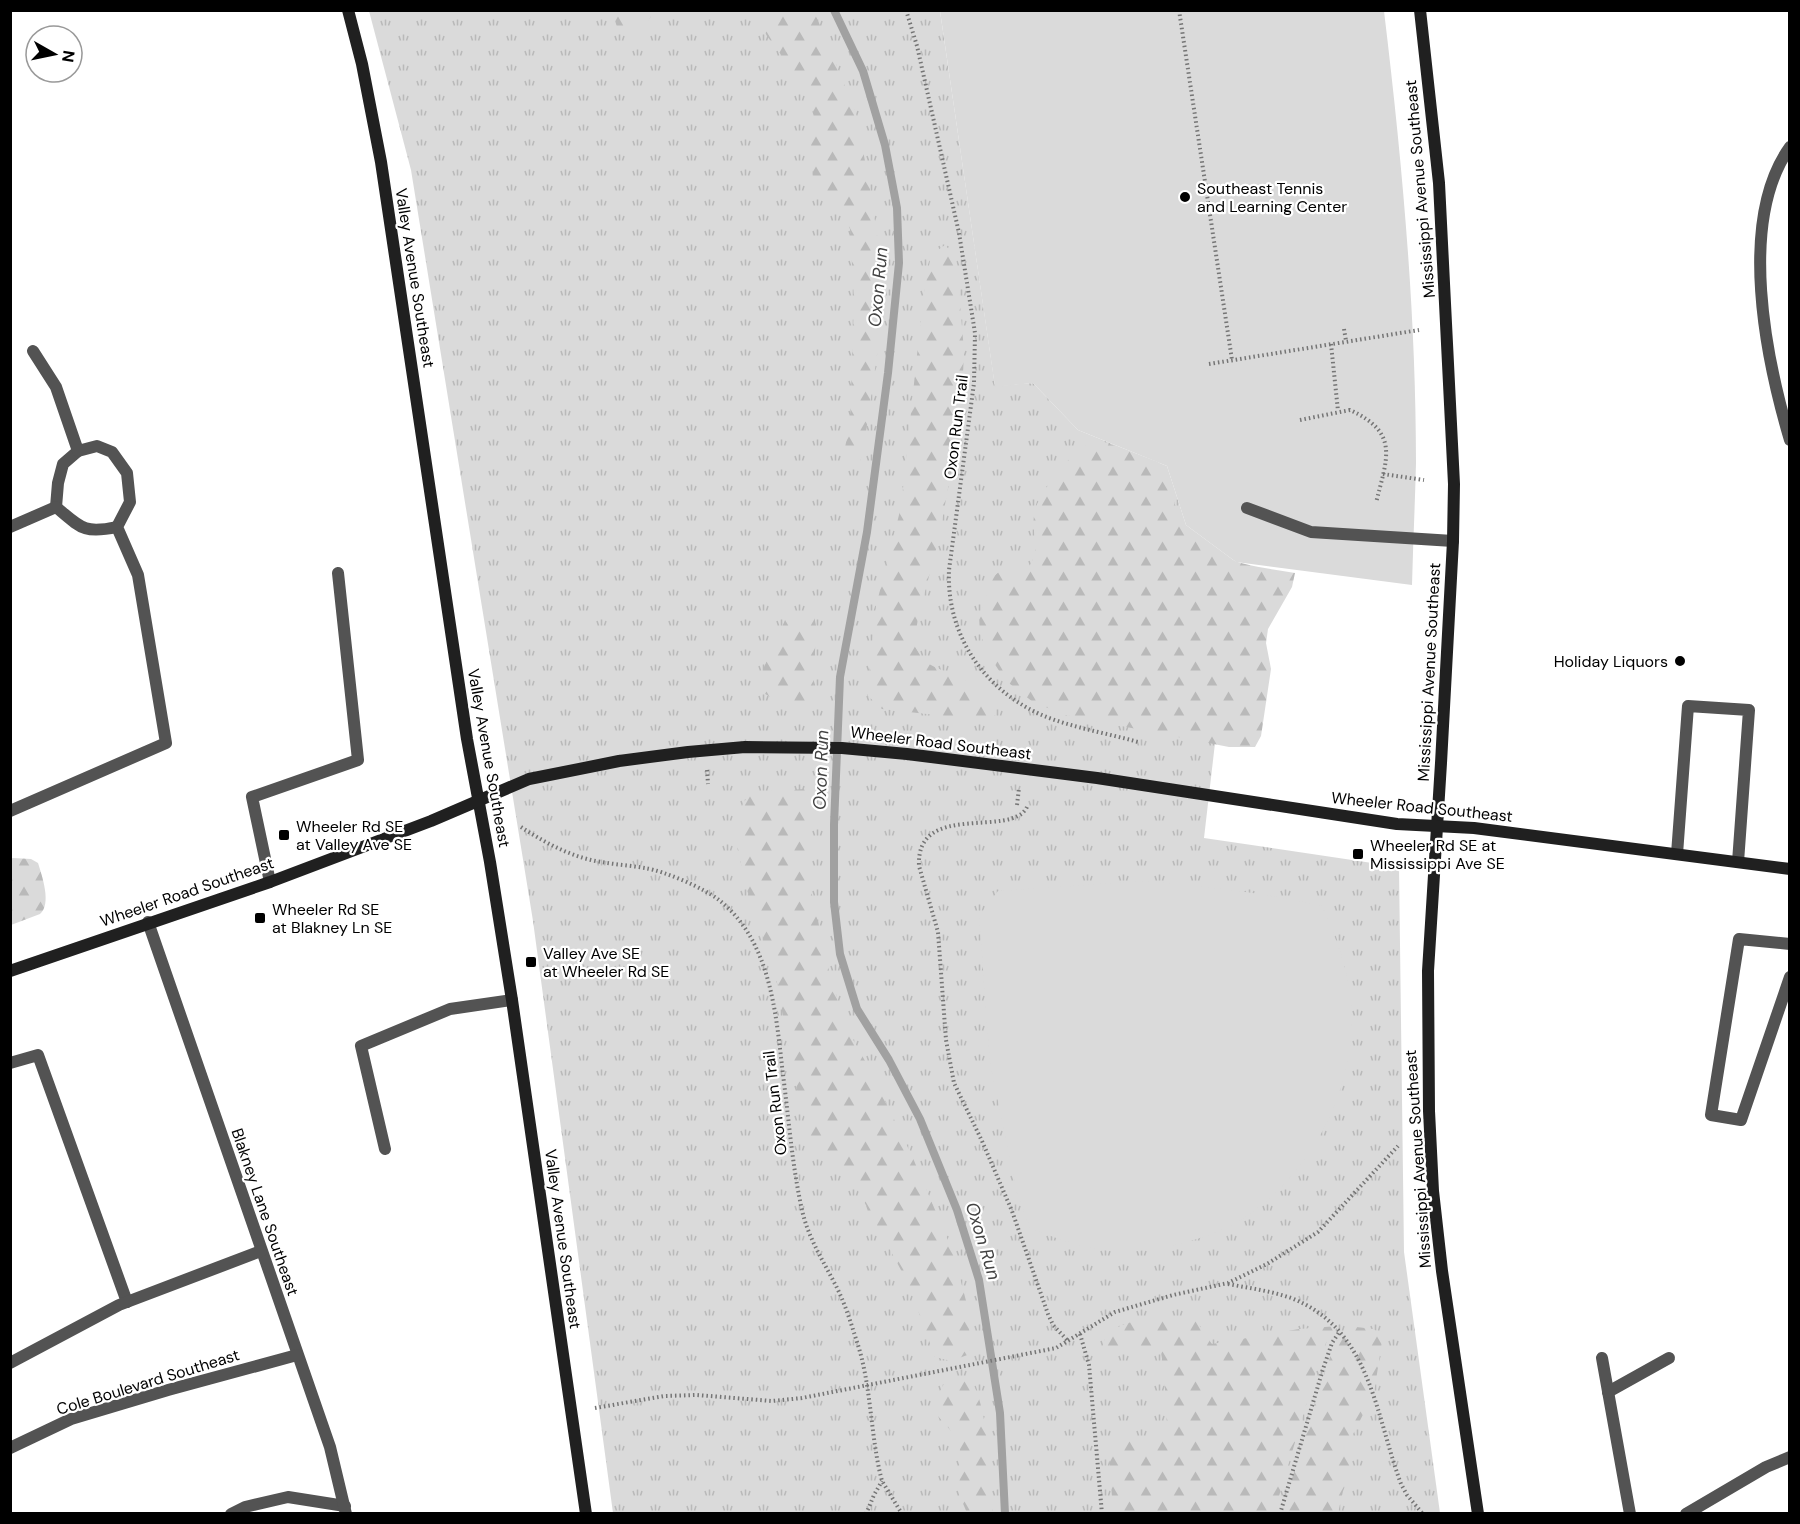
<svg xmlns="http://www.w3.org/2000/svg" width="1800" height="1524" viewBox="0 0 1800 1524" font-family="'DM Sans',sans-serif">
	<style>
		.grass { fill: url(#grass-tufts) }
		.forest { fill: url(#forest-firs) }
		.garden { fill: #dadada }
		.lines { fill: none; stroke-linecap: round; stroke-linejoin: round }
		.stream { stroke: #a1a1a1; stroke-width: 8 }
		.path { stroke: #757575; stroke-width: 4; stroke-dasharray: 1.5 3; stroke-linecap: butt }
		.lane { stroke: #535353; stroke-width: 12 }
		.street { stroke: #535353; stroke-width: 12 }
		.secondary { stroke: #202020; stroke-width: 12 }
		.poi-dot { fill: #000; stroke: #fff; stroke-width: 2 }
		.labels { text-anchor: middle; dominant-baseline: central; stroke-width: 4.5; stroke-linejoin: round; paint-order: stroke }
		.poi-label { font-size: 16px; fill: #000; stroke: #fff; text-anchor: start }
		.street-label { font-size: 16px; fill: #000; stroke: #fff }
		.water-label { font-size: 18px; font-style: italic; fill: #424242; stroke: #fff }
	</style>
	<defs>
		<pattern id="grass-tufts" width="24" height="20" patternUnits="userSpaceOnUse" patternTransform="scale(1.5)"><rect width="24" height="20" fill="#dadada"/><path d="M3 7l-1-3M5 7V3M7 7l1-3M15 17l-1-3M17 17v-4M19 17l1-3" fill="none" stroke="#b9b9b9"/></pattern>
		<pattern id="forest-firs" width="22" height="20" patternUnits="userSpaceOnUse" patternTransform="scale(1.5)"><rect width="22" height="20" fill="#dadada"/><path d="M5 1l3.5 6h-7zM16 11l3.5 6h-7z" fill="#b9b9b9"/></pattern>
	</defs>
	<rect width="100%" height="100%" fill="#fff"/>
	<path class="grass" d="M369,11H940L995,386L1033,383L1078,430L1167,466L1186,525L1236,562L1204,838L1399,867L1404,1252L1440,1513H613L533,921L411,170Z"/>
	<g class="forest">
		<path d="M612,11V10L655,11L644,26L628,31L617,27Z"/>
		<path d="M754,11H814L856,113L870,188L882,268L879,341L863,453L860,461L848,459L844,452L850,424L854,300L850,229L834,199L813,181L811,144L815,116L791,68L767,36Z"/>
		<path d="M945,245L956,257L964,351L961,419L938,542L918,618L914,645C918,651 923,661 929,664C954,678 988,681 996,714L990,721L882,709L867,695L876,606L901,507L923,298L931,255Z"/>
		<path d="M1099,440L1158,462C1171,476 1171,496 1178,513C1195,561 1252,566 1295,573L1292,587L1268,629L1266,643L1271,669L1261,736L1255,747H1229L1065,715L1033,702L1005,680L987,652L980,633L979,616L993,577L1000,571L1008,568L1027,569C1044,549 1029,533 1035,511C1040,490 1078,442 1099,440Z"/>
		<path d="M802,613L814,615L816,626L813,703L804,711L782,704L757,689L764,667L786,618Z"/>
		<path d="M805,789L810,797L808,877L830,975L846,1027L869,1068L912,1156L953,1252L969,1312L970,1354L951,1361L935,1357L908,1283L854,1183L812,1143L794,1079L776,977L747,890L735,838L743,803L752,792Z"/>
		<path d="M13,858L31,859L38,863C42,876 52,904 40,914L11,925L10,859Z"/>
		<path d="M1143,1318H1192C1200,1323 1205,1336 1212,1344L1299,1329L1338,1326L1326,1343L1320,1358L1274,1513H1113L1109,1452L1110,1440L1142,1438L1166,1434L1167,1427L1164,1371L1160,1346L1102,1351C1104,1326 1123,1326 1143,1318Z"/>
		<path d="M1348,1326L1373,1329L1383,1335L1374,1393L1348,1444L1353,1467L1343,1491L1338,1513H1282L1308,1424L1330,1357Z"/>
		<path d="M968,1376C989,1401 990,1479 993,1513H967L959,1494L960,1441L937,1415L939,1393L946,1380Z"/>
	</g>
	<g class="garden">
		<path d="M940,11H1384C1402,160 1416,312 1416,463C1415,504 1413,544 1412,585L1236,562L1186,525L1167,466L1078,430L1033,383L995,387Z"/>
		<path d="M1144,881C1204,887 1264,892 1322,906C1339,944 1353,982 1352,1024C1350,1102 1304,1184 1235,1223C1208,1239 1158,1251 1126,1252C1093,1252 1060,1240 1030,1228L1017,1193L990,1063L979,916L998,891Z"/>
	</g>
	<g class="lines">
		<path class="stream" d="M834,10L863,71L885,145L897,208L899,263L888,373L867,532L840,677L834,825V902L840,954L857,1009L889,1060L920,1119L957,1210L979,1280L1000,1413L1005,1514"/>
		<g class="path">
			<path d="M906,10L917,46L959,233L975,333L974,383L949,570C946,638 988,696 1052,719C1080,729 1110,734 1138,742"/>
			<path d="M1179,10L1232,360"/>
			<path d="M1344,329L1346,341"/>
			<path d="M1331,344L1338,411"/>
			<path d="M1209,364L1419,330"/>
			<path d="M1300,420L1350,410C1400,433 1387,458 1376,503"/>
			<path d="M1383,474L1424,480"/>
			<path d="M707,770L708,784"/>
			<path d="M1017,805L1019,788"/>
			<path d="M1027,807C1012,839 916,800 919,866L938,932L946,1040L954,1083L982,1141L1012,1211L1048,1314L1053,1325L1068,1341"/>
			<path d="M521,827C542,841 566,854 591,860C608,864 627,865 645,868C664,871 704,888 719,900C771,941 776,1014 783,1075C789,1120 792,1165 802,1210C808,1237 822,1259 835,1284C844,1301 850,1320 856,1339C871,1382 870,1429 880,1473L882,1481L902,1514"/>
			<path d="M1228,1284C1249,1288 1271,1291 1291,1298C1371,1329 1375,1414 1401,1484L1407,1495L1423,1514"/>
			<path d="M1080,1334L1089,1365L1102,1514"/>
			<path d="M595,1408L664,1396L697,1395L772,1401L802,1398L1056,1348L1115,1312L1173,1295L1228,1283L1267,1264L1318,1232L1398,1146"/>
			<path d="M866,1514L874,1495L882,1481"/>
			<path d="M1280,1514L1323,1369L1332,1343L1340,1331"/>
		</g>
		<g class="lane">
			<path d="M56,507L58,483L63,464L78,451"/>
			<path d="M1247,508L1311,532L1453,541"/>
			<path d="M10,527L56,507C81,528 84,534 117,527"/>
			<path d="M10,811L166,743L138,575L117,527L130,502L127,473L112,452L97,446L78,451L56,387L33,351"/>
			<path d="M1677,854L1688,706L1749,710L1738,862"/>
			<path d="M270,882L252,797L358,760L338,573"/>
			<path d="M1790,944L1739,939L1711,1115L1741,1120L1790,977"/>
			<path d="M10,1063L38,1055L127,1302"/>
			<path d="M385,1149L361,1046L450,1009L512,1000"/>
			<path d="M1602,1358L1630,1514"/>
			<path d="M1608,1392L1669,1358"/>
			<path d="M231,1514L245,1507L288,1497L345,1506"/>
		</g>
		<g class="street">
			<path d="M1790,147C1737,221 1766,359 1790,440"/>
			<path d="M148,922L330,1447L346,1514"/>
			<path d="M10,1363L119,1305L261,1251"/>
			<path d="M10,1448L71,1419L168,1390L297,1355"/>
			<path d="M1686,1514L1766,1467L1790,1457"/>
		</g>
		<g class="secondary">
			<path d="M348,10L362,64L381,162L467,739L490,862L512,1000L586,1514"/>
			<path d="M1420,10L1439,183L1454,484L1453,541L1441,763L1428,971L1429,1111L1433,1191L1442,1271L1478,1514"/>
			<path d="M10,971L270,882L431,821L529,779L619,761L688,752L745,747L842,748L907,754L1097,778L1397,824L1474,828L1790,869"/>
		</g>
	</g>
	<g class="poi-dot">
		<circle cx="1185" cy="197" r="6"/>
		<circle cx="1680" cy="661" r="6"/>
		<rect x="278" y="829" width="12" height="12" rx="3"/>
		<rect x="1352" y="848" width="12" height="12" rx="3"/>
		<rect x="254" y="912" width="12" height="12" rx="3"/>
		<rect x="525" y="956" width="12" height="12" rx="3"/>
	</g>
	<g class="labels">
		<g class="poi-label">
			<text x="1197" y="188">Southeast Tennis<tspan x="1197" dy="18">and Learning Center</tspan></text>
			<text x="1668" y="661" text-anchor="end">Holiday Liquors</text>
			<text x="296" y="826">Wheeler Rd SE<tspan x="296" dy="18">at Valley Ave SE</tspan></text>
			<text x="1370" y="845">Wheeler Rd SE at<tspan x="1370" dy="18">Mississippi Ave SE</tspan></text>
			<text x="272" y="909">Wheeler Rd SE<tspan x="272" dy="18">at Blakney Ln SE</tspan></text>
			<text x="543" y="953">Valley Ave SE<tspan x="543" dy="18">at Wheeler Rd SE</tspan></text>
		</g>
		<g class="street-label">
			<text transform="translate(1420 189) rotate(-95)">Mississippi Avenue Southeast</text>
			<text transform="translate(415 278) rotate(81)">Valley Avenue Southeast</text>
			<text transform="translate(956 427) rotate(-83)">Oxon Run Trail</text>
			<text transform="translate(1429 672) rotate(-87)">Mississippi Avenue Southeast</text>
			<text transform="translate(941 743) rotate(7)">Wheeler Road Southeast</text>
			<text transform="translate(489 758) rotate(80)">Valley Avenue Southeast</text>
			<text transform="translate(1422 807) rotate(6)">Wheeler Road Southeast</text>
			<text transform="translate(187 892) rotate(-19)">Wheeler Road Southeast</text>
			<text transform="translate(775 1103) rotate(-97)">Oxon Run Trail</text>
			<text transform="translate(1418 1159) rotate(-94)">Mississippi Avenue Southeast</text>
			<text transform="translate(265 1212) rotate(71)">Blakney Lane Southeast</text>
			<text transform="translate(563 1239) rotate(82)">Valley Avenue Southeast</text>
			<text transform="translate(148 1382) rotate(-17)">Cole Boulevard Southeast</text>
		</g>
		<g class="water-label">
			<text transform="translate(878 287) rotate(-85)">Oxon Run</text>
			<text transform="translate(821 770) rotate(-88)">Oxon Run</text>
			<text transform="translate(983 1241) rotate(73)">Oxon Run</text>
		</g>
	</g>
	<rect width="1800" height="1524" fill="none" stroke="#000000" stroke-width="24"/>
	<g transform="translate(54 54) rotate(99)"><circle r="28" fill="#ffffff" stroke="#999999" stroke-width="1.5"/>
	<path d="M0-4.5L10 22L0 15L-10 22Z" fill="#000000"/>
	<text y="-9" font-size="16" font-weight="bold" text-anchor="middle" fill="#000000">N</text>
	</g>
</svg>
